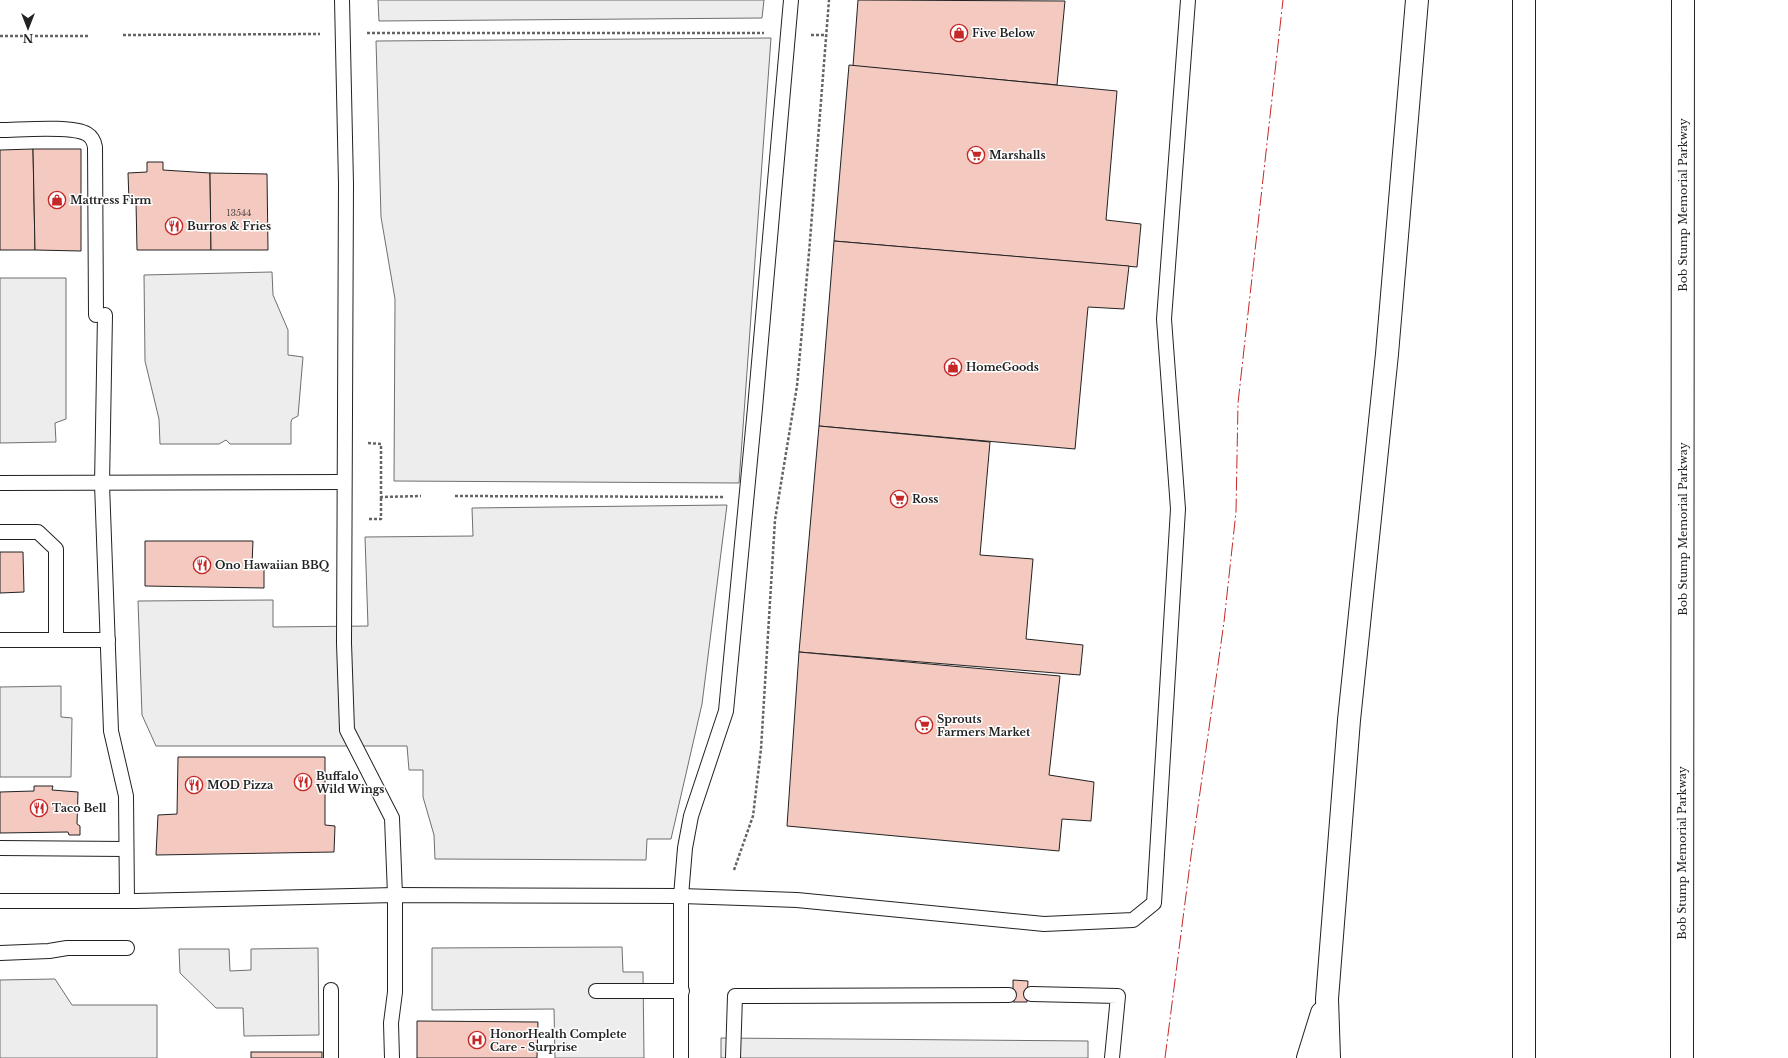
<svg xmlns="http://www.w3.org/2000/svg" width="1788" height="1058" viewBox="0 0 1788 1058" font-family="'Libre Baskerville',serif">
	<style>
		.parking { fill: #ededed; stroke: #6f6f6f }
		.building { fill: #f3c9c0; stroke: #222 }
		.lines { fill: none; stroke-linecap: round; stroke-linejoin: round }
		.lane-casing { stroke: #222; stroke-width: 16 }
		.highway-casing { stroke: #222; stroke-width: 24 }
		.path { stroke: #646464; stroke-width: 2.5; stroke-dasharray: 3 2; stroke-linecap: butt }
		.lane { stroke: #fff; stroke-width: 14 }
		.highway { stroke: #fff; stroke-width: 22 }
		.power { stroke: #c62828; stroke-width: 1; stroke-dasharray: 14 3 2 3; stroke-linecap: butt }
		.labels { text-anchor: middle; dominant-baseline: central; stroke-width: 3; stroke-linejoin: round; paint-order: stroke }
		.number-label { font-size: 9px; fill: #564c4a }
		.poi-label { font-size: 11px; font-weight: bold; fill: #222; stroke: #fff; text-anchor: start }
		.street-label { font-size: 11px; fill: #222; stroke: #fff }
	</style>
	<rect width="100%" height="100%" fill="#fff"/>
	<g class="parking">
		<path d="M378,0H764L762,18L379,21Z"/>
		<path d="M771,38L739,483L394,481L395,299L381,217L376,41Z"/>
		<path d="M272,272L273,295L288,330V355L303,357L298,416L292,419L291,422V444H230L226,440L219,444H160L159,419L145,361L144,275Z"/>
		<path d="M0,278H66V419L55,423L56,442L0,443Z"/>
		<path d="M727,505L702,704L671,839H647L646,860L435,859L434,835L423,797V770H409L407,746H156L142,715L138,601L273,600V627L368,626L365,537L473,536L472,508Z"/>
		<path d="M61,686V717L72,718L71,777H0V687Z"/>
		<path d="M622,947L623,972H643L644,1058H555L554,1009L432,1010V948Z"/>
		<path d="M318,948L319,1035L244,1036L243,1008H216L180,973L179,949H229L230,971L251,970V949Z"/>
		<path d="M55,979L72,1005H157V1058H0V980Z"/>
		<path d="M721,1038L1088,1041V1058H721Z"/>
	</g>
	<g class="building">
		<path d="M858,0L1065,1L1057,85L853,66Z"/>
		<path d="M849,65L1117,91L1106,220L1141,224L1137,267L834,241Z"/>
		<path d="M33,149L35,250H0V150Z"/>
		<path d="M33,149H81V251L35,250Z"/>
		<path d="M147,162H163V170L210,173L211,250H137L136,202L129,201L128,173L147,172Z"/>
		<path d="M210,173L267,174L268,250H211Z"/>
		<path d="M834,241L1129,266L1124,309L1088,307L1075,449L819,426Z"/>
		<path d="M819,426L990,442L980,555L1033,559L1026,639L1083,645L1080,675L799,652Z"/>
		<path d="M145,541H253L252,564L264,565V588L145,586Z"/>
		<path d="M0,552H23L24,592L0,593Z"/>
		<path d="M799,652L1060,676L1049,775L1094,782L1091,821L1062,819L1059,851L787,826Z"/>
		<path d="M178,757H325V825L335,826L334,852L156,855L158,815L177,814Z"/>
		<path d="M34,786H53L52,790L78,792L77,824L80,826V835H69L68,832L0,833V792L34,791Z"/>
		<path d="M1013,980L1028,981L1027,1002H1013Z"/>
		<path d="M417,1021L538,1022L537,1058H417Z"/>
		<rect x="251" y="1052" width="71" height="6"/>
	</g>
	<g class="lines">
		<defs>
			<g id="lane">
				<path d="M342,0L346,184L344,643L347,730L392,818L395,895V992L391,1023L392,1058"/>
				<path d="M0,130C20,130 72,125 87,134C92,137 94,141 95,147L96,315"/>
				<path d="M105,315L102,484L111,731L126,796L127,901"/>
				<path d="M0,483L344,482"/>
				<path d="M0,532H38L56,549V640"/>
				<path d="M0,640H108"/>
				<path d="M0,848L126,849"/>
				<path d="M0,901H135L395,895L681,896L797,900L1044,924L1133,920L1154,903L1178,509L1164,319L1188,0"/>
				<path d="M0,953L49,951L67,948H127"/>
				<path d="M331,990V1058"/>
				<path d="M596,991H682"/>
				<path d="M1031,994L1118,996L1112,1058"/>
				<path d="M681,1058V896L685,848L691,816L726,711L755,408L791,0"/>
				<path d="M733,1058L735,996L1009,995"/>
			</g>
			<g id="highway">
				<path d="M1524,0V1058"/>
				<path d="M1308,1058L1322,1013"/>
				<path d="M1329,1058L1327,999L1349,720L1387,354L1417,0"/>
				<path d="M1682,1058L1683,0"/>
			</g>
		</defs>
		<use href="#lane" class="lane-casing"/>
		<use href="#highway" class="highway-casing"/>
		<g class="path">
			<path d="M367,33H764"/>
			<path d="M123,35L320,34"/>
			<path d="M811,35H826"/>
			<path d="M0,36H88"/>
			<path d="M368,443L381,444V497L421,496"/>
			<path d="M455,496L723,497"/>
			<path d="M369,519H381V497"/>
			<path d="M734,870L753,816L761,749L775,520L797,386L809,253L829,0"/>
		</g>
		<use href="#lane" class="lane"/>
		<use href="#highway" class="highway"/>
		<path class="power" d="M1165,1058L1191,856L1224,622L1236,512L1238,403L1283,0"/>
	</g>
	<defs>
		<symbol id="shop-ring" viewBox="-11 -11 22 22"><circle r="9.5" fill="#fff" stroke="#c62828" stroke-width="1.5"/><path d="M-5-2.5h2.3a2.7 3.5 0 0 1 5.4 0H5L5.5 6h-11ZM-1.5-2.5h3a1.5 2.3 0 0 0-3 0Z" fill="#c62828"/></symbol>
		<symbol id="supermarket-ring" viewBox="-11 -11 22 22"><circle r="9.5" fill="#fff" stroke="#c62828" stroke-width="1.5"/><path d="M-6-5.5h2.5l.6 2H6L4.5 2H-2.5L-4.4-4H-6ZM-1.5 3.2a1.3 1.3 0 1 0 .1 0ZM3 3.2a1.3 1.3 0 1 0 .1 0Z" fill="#c62828"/></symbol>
		<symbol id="restaurant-ring" viewBox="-11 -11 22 22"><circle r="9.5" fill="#fff" stroke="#c62828" stroke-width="1.5"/><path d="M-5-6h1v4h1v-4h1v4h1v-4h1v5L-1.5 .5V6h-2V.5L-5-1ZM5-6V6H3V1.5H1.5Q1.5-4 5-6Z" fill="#c62828"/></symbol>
		<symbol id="hospital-ring" viewBox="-11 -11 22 22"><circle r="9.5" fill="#fff" stroke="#c62828" stroke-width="1.5"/><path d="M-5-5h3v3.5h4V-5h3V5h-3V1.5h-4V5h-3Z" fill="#c62828"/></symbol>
	</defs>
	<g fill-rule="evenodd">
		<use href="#shop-ring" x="949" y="23" width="20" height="20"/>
		<use href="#supermarket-ring" x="966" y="145" width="20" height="20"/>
		<use href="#shop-ring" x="47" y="190" width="20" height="20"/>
		<use href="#restaurant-ring" x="164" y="216" width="20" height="20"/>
		<use href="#shop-ring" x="943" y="357" width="20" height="20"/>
		<use href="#supermarket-ring" x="889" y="489" width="20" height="20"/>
		<use href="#restaurant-ring" x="192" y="555" width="20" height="20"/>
		<use href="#supermarket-ring" x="914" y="715" width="20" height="20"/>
		<use href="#restaurant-ring" x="293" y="772" width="20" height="20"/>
		<use href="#restaurant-ring" x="184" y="775" width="20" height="20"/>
		<use href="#restaurant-ring" x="29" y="798" width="20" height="20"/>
		<use href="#hospital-ring" x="467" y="1030" width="20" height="20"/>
	</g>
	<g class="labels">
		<g class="number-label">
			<text x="239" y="212">13544</text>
		</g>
		<g class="poi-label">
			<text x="972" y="33">Five Below</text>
			<text x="989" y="155">Marshalls</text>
			<text x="70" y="200">Mattress Firm</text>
			<text x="187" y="226">Burros &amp; Fries</text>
			<text x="966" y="367">HomeGoods</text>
			<text x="912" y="499">Ross</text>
			<text x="215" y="565">Ono Hawaiian BBQ</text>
			<text x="937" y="719">Sprouts<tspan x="937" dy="13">Farmers Market</tspan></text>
			<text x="316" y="776">Buffalo<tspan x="316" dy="13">Wild Wings</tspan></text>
			<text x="207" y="785">MOD Pizza</text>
			<text x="52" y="808">Taco Bell</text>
			<text x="490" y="1034">HonorHealth Complete<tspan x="490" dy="13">Care - Surprise</tspan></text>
		</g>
		<g class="street-label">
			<text transform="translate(1683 205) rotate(-90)">Bob Stump Memorial Parkway</text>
			<text transform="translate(1683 529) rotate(-90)">Bob Stump Memorial Parkway</text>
			<text transform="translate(1682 853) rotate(-90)">Bob Stump Memorial Parkway</text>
		</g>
	</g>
	<g transform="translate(28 28) rotate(180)" stroke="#ffffff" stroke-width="3" paint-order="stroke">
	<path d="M0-3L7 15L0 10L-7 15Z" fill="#222222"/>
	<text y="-6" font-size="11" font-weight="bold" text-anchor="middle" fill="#222222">N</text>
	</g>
</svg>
